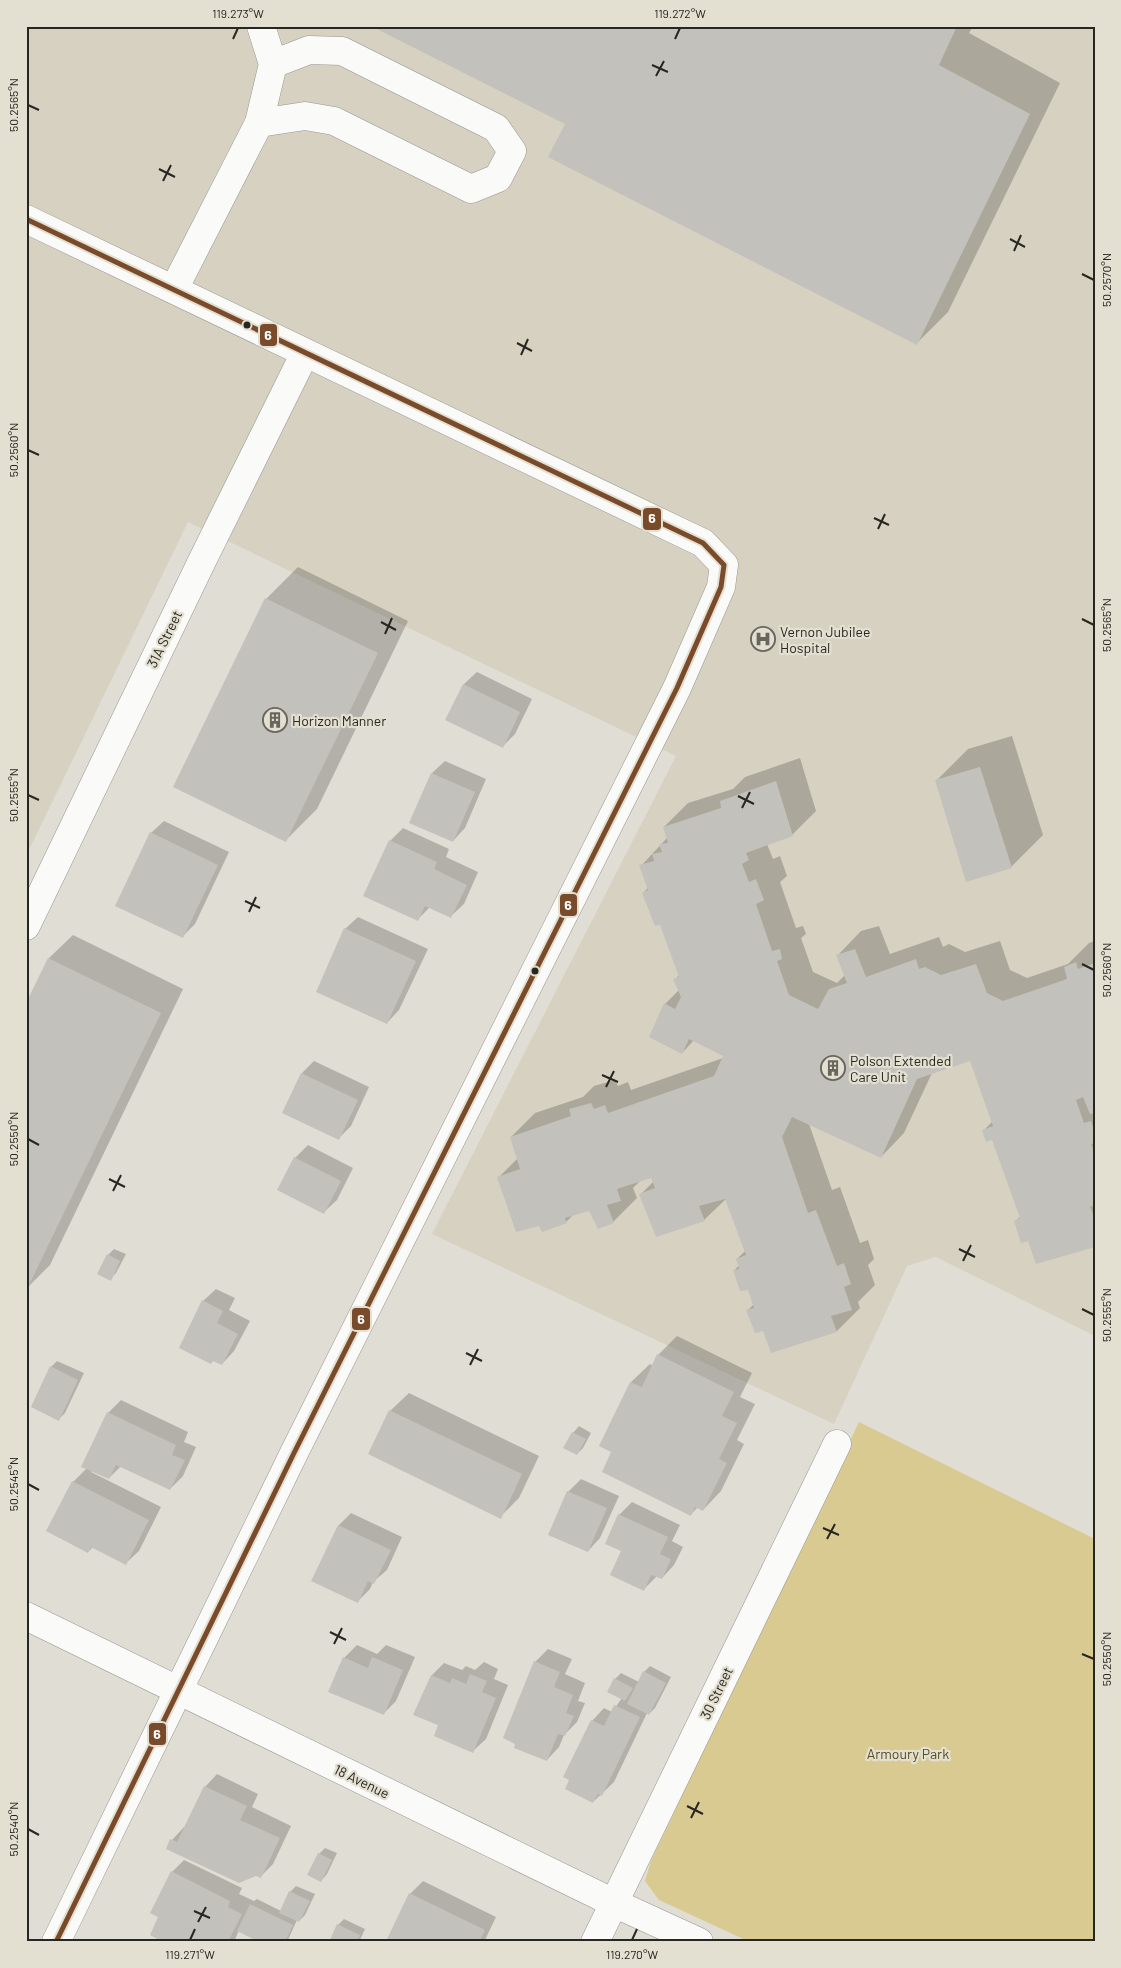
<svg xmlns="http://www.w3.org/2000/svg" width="1121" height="1968" viewBox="0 0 1121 1968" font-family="Barlow,sans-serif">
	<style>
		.built { fill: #d6d1c1 }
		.green { fill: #d9ca91 }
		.shadow { fill: #0003 }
		.building { fill: #c3c1bb }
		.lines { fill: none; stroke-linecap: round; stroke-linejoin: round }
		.minor-casing { stroke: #999791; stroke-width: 29 }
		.minor { stroke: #fafaf9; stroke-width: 28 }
		.bus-1-casing { stroke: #e4e0d1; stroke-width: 9 }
		.bus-1 { stroke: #7a4b2a; stroke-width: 5 }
		.ticks { fill: none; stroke: #272620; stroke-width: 2 }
		.bus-dot { fill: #272620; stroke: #e4e0d1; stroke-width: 2 }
		.labels { text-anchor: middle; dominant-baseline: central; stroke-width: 4.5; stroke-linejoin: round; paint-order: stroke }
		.poi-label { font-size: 14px; fill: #272620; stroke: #e4e0d1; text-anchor: start }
		.street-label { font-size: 14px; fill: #272620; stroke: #e4e0d1 }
		.park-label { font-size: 14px; fill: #564b21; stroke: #e4e0d1 }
		.line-badge { stroke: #e4e0d1; stroke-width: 2 }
		.badge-label { font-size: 14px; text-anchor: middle; font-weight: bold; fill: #fff }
		.neatline { fill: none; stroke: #272620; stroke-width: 2 }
		.ticks-label { font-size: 12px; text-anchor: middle; fill: #272620 }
	</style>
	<rect width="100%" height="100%" fill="#e0ddd5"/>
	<path class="built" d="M26,26H1095V1336L936,1257L907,1266L834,1424L432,1234L676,756L188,522L26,856Z"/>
	<path class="green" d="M859,1422L1095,1539V1942H750L659,1900L645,1881L651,1861Z"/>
	<g class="shadow">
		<path d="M374,26H973L969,33L1060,83L948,312L917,343L567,123Z"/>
		<path d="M298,567L408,621L317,809L286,840L266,599Z"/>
		<path d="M477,672L532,699L515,734L502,747L447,720L464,684Z"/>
		<path d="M1012,736L1043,835L1011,867L937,780L968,749Z"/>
		<path d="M800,758L816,811L792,835L767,844L773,859L780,856L787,876L780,882L796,928L803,926L806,934L801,938L813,972L837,983L845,975L838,955L861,931L879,926L890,954L939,937L943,947L949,944L965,952L1000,941L1010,970L1027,978L1068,964L1089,943L1095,941V1245L1029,1240L1015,1221L1021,1216L992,1138L984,1130L992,1122L971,1059L932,1073L904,1133L881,1157L809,1124L832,1190L840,1187L860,1243L868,1240L874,1259L868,1265L875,1285L858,1302L860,1308L837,1331L764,1329L748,1310L754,1304L749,1289L734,1271L739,1265L737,1259L745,1251L726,1199L704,1220L641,1194L654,1181L652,1176L641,1180L633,1188L637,1198L613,1222L590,1209L575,1213L566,1222L499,1177L518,1158L511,1137L535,1113L583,1097L594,1086L615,1080L618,1086L628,1082L631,1090L723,1058L725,1055L694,1040L682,1053L665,1004L679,990L675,980L680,974L661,923L643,893L649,887L641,866L667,838L664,827L688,803L733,789L745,777Z"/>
		<path d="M445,761L486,779L465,828L453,841L432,773Z"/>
		<path d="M164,821L229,852L195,924L182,937L151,833Z"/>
		<path d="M403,828L449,849L446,857L478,872L464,904L451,916L430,907L418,919L390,841Z"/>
		<path d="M358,917L428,949L399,1010L387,1023L345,929Z"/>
		<path d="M73,935L183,989L50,1265L26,1289V1006L49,958Z"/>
		<path d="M314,1061L369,1087L351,1126L339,1138L302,1073Z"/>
		<path d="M308,1145L353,1168L337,1200L324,1212L295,1158Z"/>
		<path d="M114,1249L126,1254L116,1273L110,1279L108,1255Z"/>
		<path d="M216,1289L235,1298L229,1310L250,1321L234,1351L222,1364L203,1301Z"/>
		<path d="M677,1336L752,1373L740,1397L755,1404L737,1440L744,1444L721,1491L703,1510L698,1507L691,1514L613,1451L601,1445L631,1382L650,1364L653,1366L658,1355Z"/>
		<path d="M57,1361L84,1373L65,1413L59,1419L51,1367Z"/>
		<path d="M409,1393L539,1456L519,1498L500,1517L390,1411Z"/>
		<path d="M121,1400L188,1432L184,1442L196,1447L183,1476L170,1489L121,1466L109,1478L92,1470L91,1472L161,1507L139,1551L126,1563L93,1547L88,1552L73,1482L87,1468L108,1413Z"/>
		<path d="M579,1426L591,1433L583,1448L577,1454L573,1433Z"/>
		<path d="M581,1479L619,1496L600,1538L588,1551L568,1492Z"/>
		<path d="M632,1502L680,1525L672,1541L683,1547L674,1565L662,1578L657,1576L644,1589L622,1550L619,1515Z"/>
		<path d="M351,1513L402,1537L387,1570L373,1582L370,1589L357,1602L312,1581L339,1525Z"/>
		<path d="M357,1645L377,1654L386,1645L415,1657L396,1701L384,1713L344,1658Z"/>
		<path d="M548,1649L572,1659L565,1674L585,1683L578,1701L585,1703L577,1722L564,1735L559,1747L547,1760L517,1743L535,1662Z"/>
		<path d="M484,1662L498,1669L494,1679L508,1685L486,1739L473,1751L440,1725L432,1675L444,1663L462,1670L466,1666L475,1670Z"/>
		<path d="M650,1666L671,1677L655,1708L649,1714L647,1713L614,1782L593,1802L592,1721L604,1708L612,1712L622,1698L615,1679L621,1673L639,1682L644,1672Z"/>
		<path d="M217,1774L258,1794L252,1807L291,1826L273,1864L260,1877L256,1874L239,1882L172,1840L184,1827L186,1828L205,1787Z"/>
		<path d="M325,1848L337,1853L327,1874L321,1881L319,1854Z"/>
		<path d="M184,1860L242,1888L239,1894L254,1901L257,1899L281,1911L290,1892L296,1886L315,1894L305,1915L299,1921L297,1920L287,1942H262L239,1930L234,1942H166L160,1917L172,1872Z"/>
		<path d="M423,1881L496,1917L484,1942H419L415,1940L413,1942H395L410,1894Z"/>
		<path d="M344,1919L365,1929L359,1942H336L338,1925Z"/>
	</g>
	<g class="building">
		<path d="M371,26H957L939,65L1030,114L917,345L548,157L565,124Z"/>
		<path d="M265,598L378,653L286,842L173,787Z"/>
		<path d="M463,684L520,712L503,748L445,720Z"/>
		<path d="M980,767L1012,868L966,882L935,780Z"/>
		<path d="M431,773L475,792L453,842L409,823Z"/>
		<path d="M776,781L793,836L746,853L749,860L742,864L749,882L756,879L764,900L756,904L772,951L780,949L782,959L777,961L789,995L818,1009L829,989L847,983L836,955L855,949L866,977L916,959L919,969L925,967L941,975L976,964L987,993L1003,1001L1067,979L1064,967L1076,962L1078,969L1095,963V1113L1090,1114L1083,1097L1076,1100L1084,1123L1091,1121L1095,1134V1143L1091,1144L1095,1155V1205L1090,1207L1095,1219V1247L1036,1264L1028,1241L1021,1243L1014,1221L1020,1218L992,1140L986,1142L982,1130L993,1126L970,1061L917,1079L881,1158L792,1117L782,1137L808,1213L816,1210L837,1266L844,1263L851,1284L844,1287L852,1310L831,1316L837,1332L771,1353L763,1331L755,1333L746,1310L754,1308L748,1290L740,1291L733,1270L739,1269L736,1259L746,1255L725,1199L699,1206L705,1221L656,1237L639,1194L655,1188L651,1178L617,1189L621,1201L607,1205L614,1223L598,1229L589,1211L565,1218L567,1223L542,1232L539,1226L516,1232L497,1177L520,1169L510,1137L571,1116L569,1109L591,1103L594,1109L605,1105L608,1113L714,1076L723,1056L689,1039L682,1054L649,1037L664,1003L675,1009L681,997L673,979L679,977L660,925L655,926L642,893L648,890L639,865L654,861L652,854L662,852L659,844L668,843L663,827L721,808L720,801Z"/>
		<path d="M150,832L218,865L183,938L115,906Z"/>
		<path d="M389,840L437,862L434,869L467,885L451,918L425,906L418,921L363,896Z"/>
		<path d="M344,928L416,961L387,1024L316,992Z"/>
		<path d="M48,958L161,1013L26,1291V1003Z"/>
		<path d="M301,1073L358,1100L339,1140L282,1113Z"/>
		<path d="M294,1157L341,1181L324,1214L277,1190Z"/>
		<path d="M107,1254L120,1261L111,1281L97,1274Z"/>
		<path d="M202,1300L223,1311L217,1323L238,1334L222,1365L213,1361L211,1364L179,1348Z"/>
		<path d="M657,1354L734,1392L722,1416L737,1423L719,1459L727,1463L703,1511L695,1507L691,1516L602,1472L611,1452L599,1446L630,1382L642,1387Z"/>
		<path d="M50,1366L78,1380L59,1421L31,1407Z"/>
		<path d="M389,1410L522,1474L501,1519L368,1454Z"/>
		<path d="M107,1412L176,1445L172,1455L185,1460L170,1490L116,1465L109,1479L81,1467Z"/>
		<path d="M572,1432L586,1439L577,1455L563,1448Z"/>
		<path d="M72,1481L149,1520L126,1565L91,1547L88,1553L46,1531Z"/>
		<path d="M567,1491L607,1508L588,1552L548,1535Z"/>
		<path d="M618,1514L668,1537L660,1554L671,1559L662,1579L651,1575L644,1591L610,1575L621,1551L605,1544Z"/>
		<path d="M338,1525L391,1550L374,1584L368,1581L358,1603L311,1581Z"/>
		<path d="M343,1657L368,1668L372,1657L403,1670L384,1715L328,1692Z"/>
		<path d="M534,1661L560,1672L554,1687L573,1695L566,1713L574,1716L565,1736L558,1734L547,1761L514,1748L515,1744L503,1738Z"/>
		<path d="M643,1671L666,1683L649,1715L627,1704Z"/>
		<path d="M470,1674L487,1681L482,1692L496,1698L473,1753L434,1736L438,1725L413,1715L431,1675L450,1683L452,1678L466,1684Z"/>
		<path d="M614,1678L633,1688L625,1701L607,1692Z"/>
		<path d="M614,1705L640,1717L602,1796L598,1794L593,1803L565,1789L569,1780L563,1777L591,1720L604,1726Z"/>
		<path d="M204,1786L247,1806L240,1820L280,1838L261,1878L256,1876L239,1883L166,1849L170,1839L177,1842Z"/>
		<path d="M318,1853L332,1860L321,1882L307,1875Z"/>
		<path d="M171,1871L230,1901L228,1907L242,1914L228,1942H163L150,1935L158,1917L150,1913Z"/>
		<path d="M289,1891L310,1901L299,1922L279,1913Z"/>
		<path d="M409,1893L485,1930L479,1942H417L412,1939L411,1942H393L387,1939Z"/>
		<path d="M250,1904L293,1925L285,1942H259L237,1931Z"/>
		<path d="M337,1924L360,1935L357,1942H333L330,1940Z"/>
	</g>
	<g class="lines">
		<defs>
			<g id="minor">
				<path d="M259,123L305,116L334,121L471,189L498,178L512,151L496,128L342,51L309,50L273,64"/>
				<path d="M26,219L703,543L724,565L721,587L677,688L294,1453L56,1942"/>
				<path d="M174,289L259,123L273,64L261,26"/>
				<path d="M26,926L202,561L305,353"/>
				<path d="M26,1616L614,1903L699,1942"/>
				<path d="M595,1942L837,1444"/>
			</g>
		</defs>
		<use href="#minor" class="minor-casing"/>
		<use href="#minor" class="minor"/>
		<defs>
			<path id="bus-1" d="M26,219L703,543L724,565L721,587L677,688L294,1453L56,1942"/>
		</defs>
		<use href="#bus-1" class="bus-1-casing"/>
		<use href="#bus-1" class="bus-1"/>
	</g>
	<path class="ticks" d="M233,39L238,28M675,39L680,28M652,65L668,72M656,76L664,61M28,105L39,110M159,169L175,177M163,181L171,165M1010,239L1025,247M1014,251L1021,235M1082,274L1094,280M517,343L532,351M521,355L528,339M28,450L39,455M874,518L889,525M878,529L885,514M1082,619L1094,625M381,622L396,630M385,634L392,618M28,795L39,800M738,796L754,804M742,808L750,792M245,901L260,908M249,912L256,897M1082,964L1094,970M602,1075L618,1082M606,1087L614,1071M28,1139L39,1145M109,1179L125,1187M113,1191L121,1175M959,1249L975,1257M963,1261L971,1245M1082,1309L1094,1315M466,1353L482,1361M470,1365L478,1349M28,1484L39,1490M823,1528L839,1535M827,1539L835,1524M330,1632L346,1640M334,1644L342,1628M1082,1654L1094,1659M687,1806L703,1814M691,1818L699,1802M28,1829L39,1835M194,1911L210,1918M198,1922L206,1907M190,1940L195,1929M632,1940L637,1929"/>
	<defs>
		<symbol id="hospital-ring" viewBox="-11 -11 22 22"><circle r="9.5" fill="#e4e0d1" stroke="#68665f" stroke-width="1.5"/><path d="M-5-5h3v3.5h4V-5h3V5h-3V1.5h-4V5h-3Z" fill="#68665f"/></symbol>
		<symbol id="building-ring" viewBox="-11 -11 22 22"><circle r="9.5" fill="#e4e0d1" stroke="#68665f" stroke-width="1.5"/><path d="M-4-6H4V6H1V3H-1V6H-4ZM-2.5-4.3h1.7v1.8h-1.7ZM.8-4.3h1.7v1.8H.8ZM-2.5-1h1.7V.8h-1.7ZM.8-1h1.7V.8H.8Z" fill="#68665f"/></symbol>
	</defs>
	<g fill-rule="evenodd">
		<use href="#hospital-ring" x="749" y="625" width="28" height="28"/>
		<use href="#building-ring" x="261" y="706" width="28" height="28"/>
		<use href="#building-ring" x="819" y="1054" width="28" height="28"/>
	</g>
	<g class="bus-dot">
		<circle cx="247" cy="325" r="4.5"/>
		<circle cx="535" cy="971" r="4.5"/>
	</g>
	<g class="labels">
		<g class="poi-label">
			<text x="780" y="631">Vernon Jubilee<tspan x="780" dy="16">Hospital</tspan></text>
			<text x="292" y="720">Horizon Manner</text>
			<text x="850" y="1060">Polson Extended<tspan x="850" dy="16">Care Unit</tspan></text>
		</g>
		<g class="street-label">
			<text transform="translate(164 639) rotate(-64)">31A Street</text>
			<text transform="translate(716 1693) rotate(-64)">30 Street</text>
			<text transform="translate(362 1781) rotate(26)">18 Avenue</text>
		</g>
		<g class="park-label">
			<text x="908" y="1753">Armoury Park</text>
		</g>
	</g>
	<g class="line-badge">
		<rect x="259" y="323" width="19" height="24" rx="5" fill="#7a4b2a"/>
		<rect x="642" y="507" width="20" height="24" rx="5" fill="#7a4b2a"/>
		<rect x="559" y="893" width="19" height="24" rx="5" fill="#7a4b2a"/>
		<rect x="351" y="1307" width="20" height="24" rx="5" fill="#7a4b2a"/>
		<rect x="148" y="1722" width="19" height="24" rx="5" fill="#7a4b2a"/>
	</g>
	<g class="badge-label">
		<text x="268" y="340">6</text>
		<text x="652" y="523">6</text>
		<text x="568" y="910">6</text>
		<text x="361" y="1324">6</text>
		<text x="157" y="1739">6</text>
	</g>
	<rect width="1121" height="1968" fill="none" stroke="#e4e0d1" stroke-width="55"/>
	<rect x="28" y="28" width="1066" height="1912" class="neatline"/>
	<g class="ticks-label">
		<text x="238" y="18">119.273°W</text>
		<text x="680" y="18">119.272°W</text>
		<text transform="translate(14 105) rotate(-90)" y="4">50.2565°N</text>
		<text transform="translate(1107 280) rotate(-90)" y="4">50.2570°N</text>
		<text transform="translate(14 450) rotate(-90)" y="4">50.2560°N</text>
		<text transform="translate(1107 625) rotate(-90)" y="4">50.2565°N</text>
		<text transform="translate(14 795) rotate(-90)" y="4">50.2555°N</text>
		<text transform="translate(1107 970) rotate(-90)" y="4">50.2560°N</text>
		<text transform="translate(14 1139) rotate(-90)" y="4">50.2550°N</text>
		<text transform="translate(1107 1315) rotate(-90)" y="4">50.2555°N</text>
		<text transform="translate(14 1484) rotate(-90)" y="4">50.2545°N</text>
		<text transform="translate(1107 1659) rotate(-90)" y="4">50.2550°N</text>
		<text transform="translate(14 1829) rotate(-90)" y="4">50.2540°N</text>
		<text x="190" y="1959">119.271°W</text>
		<text x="632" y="1959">119.270°W</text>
	</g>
</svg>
